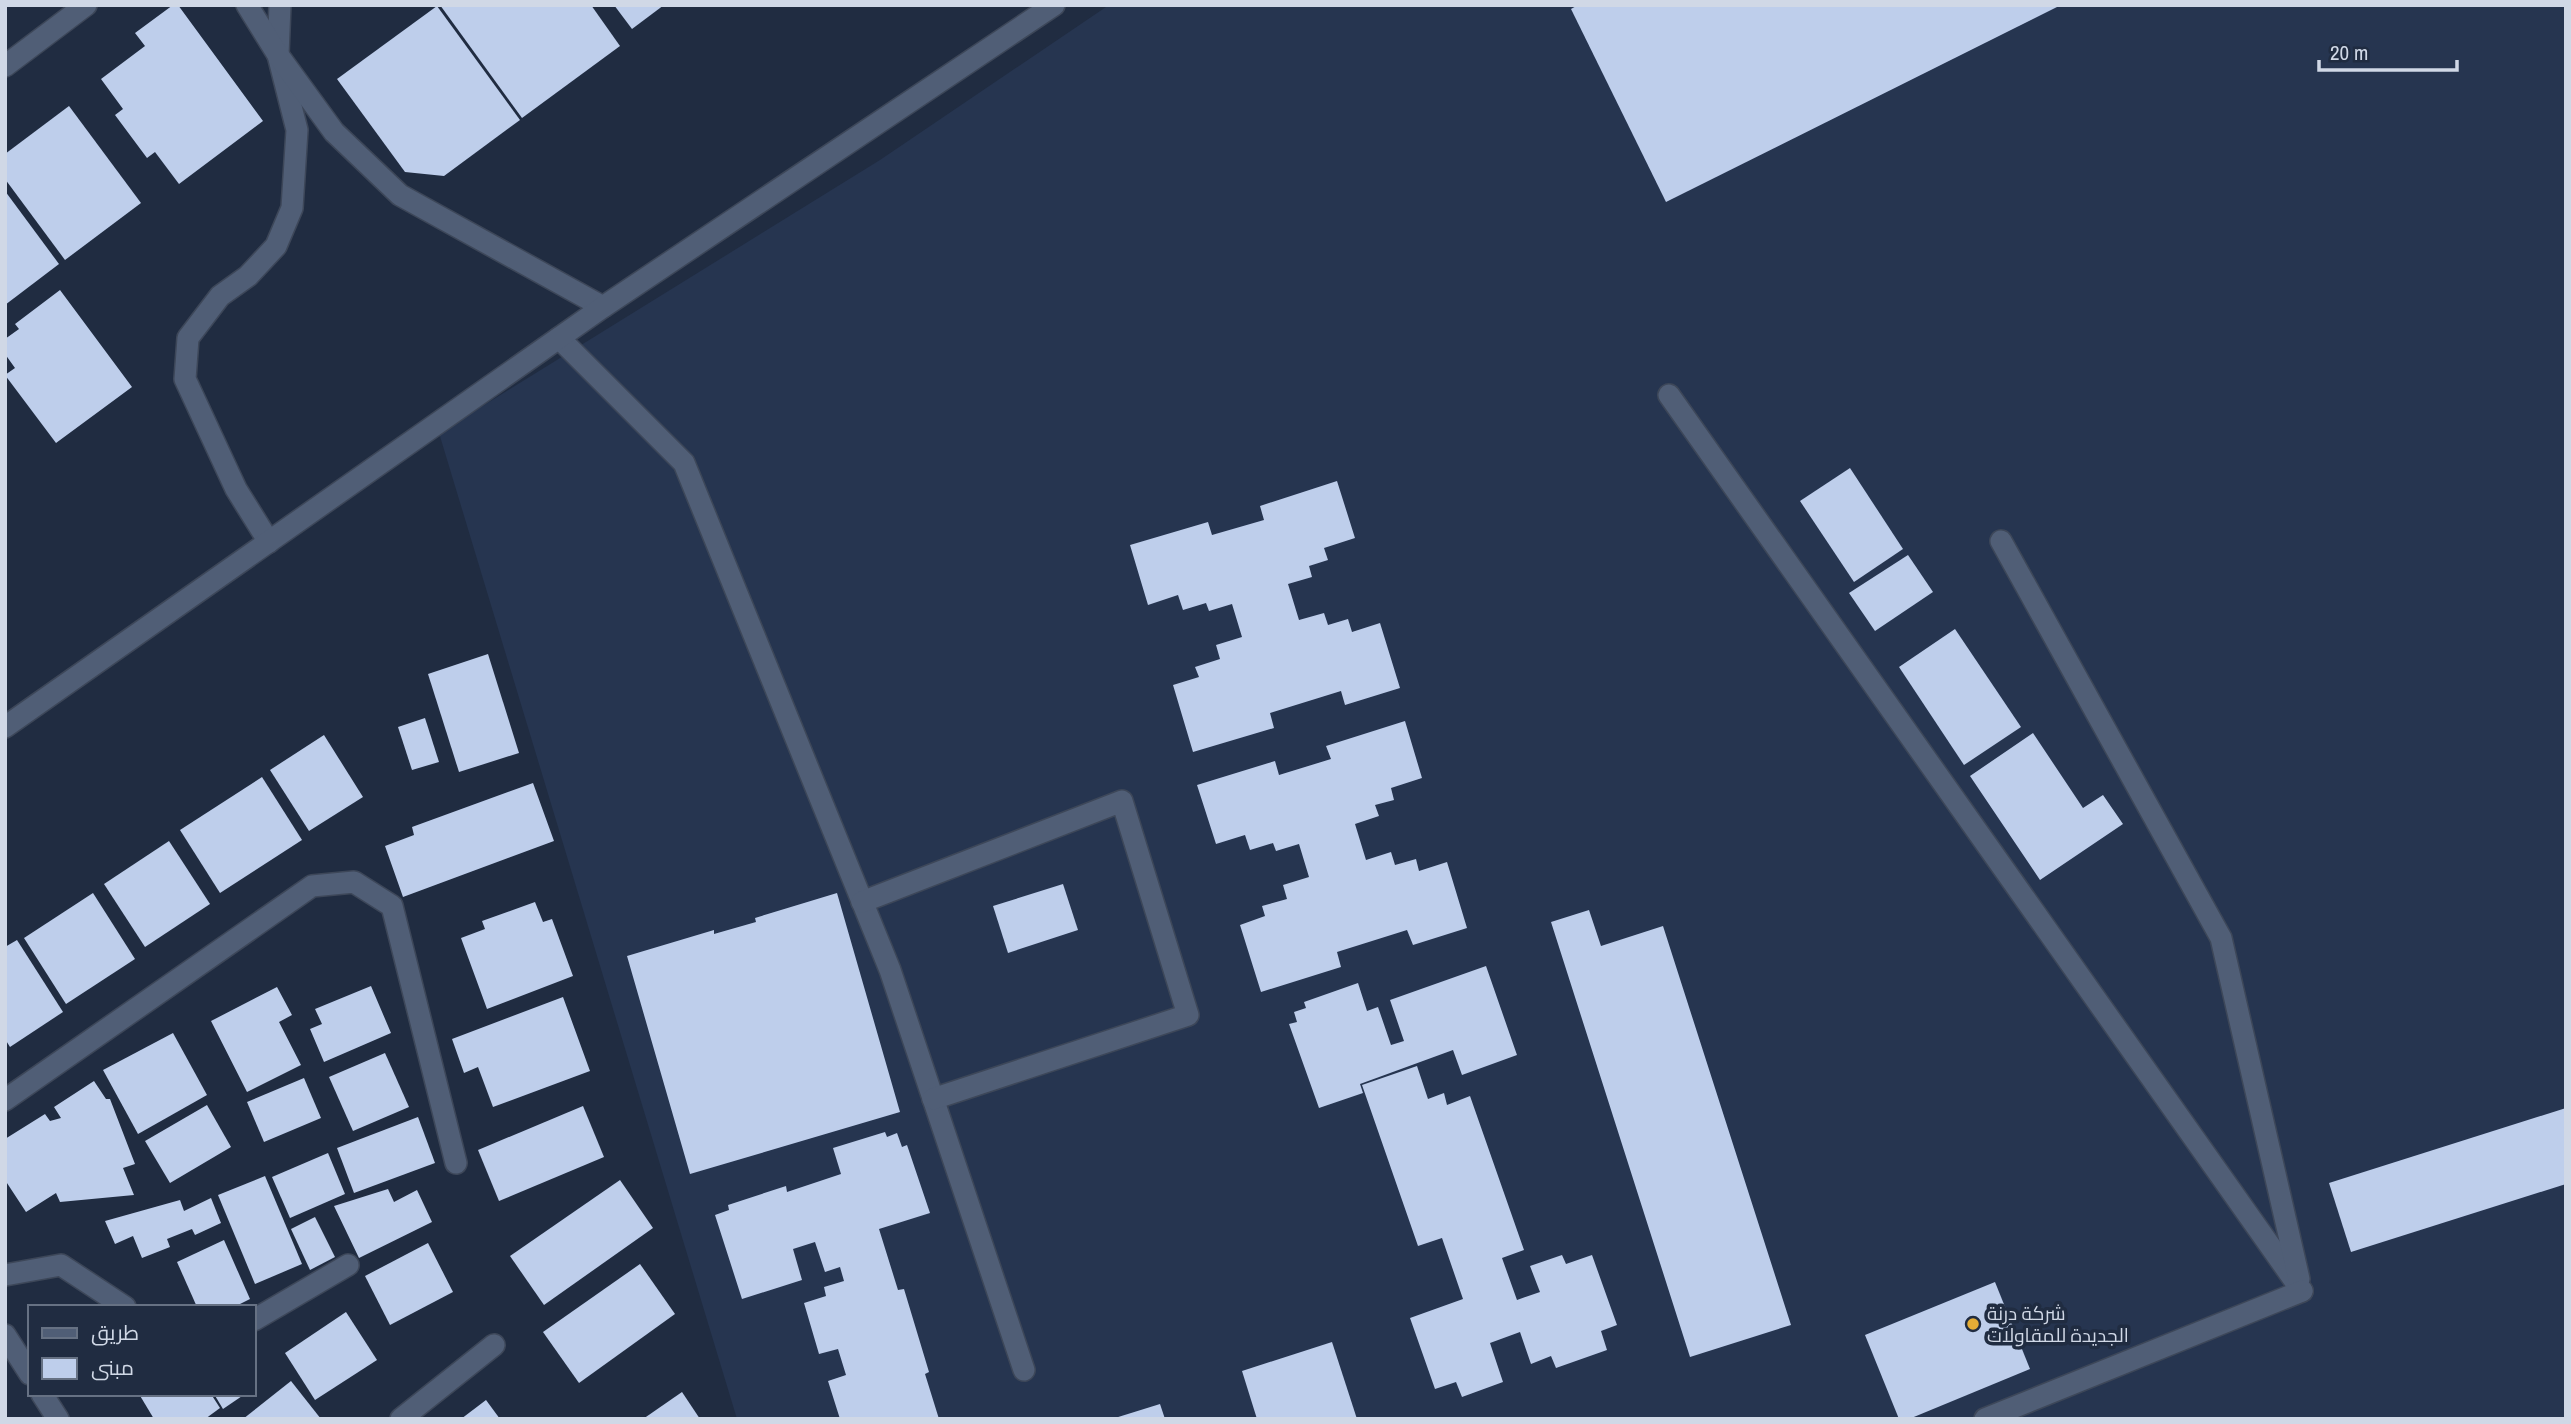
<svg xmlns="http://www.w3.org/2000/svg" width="2571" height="1424" viewBox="0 0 2571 1424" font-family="'Archivo Narrow',Cairo,sans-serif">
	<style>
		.built { fill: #263550 }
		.building { fill: #beceeb }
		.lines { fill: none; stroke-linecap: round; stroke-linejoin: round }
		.lane-casing { stroke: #3d4759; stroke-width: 24 }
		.street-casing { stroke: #3d4759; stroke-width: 24 }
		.lane { stroke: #505e76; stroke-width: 21 }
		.street { stroke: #505e76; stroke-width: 21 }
		.poi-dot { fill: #e5ad36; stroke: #202c41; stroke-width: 2.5 }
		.labels { text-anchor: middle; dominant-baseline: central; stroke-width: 7; stroke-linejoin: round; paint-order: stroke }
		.poi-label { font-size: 19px; fill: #d0d8e6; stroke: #202c41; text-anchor: start }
	</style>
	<rect width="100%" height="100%" fill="#202c41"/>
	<path class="built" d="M1109,5H2566V1419H737L439,433L880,160Z"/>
	<g class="building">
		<path d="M173,5H178L263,121L179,184L155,152L147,158L115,115L123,109L101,79L145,46L135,33Z"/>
		<path d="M440,5H591L620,46L522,118Z"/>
		<path d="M614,5H664L632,29Z"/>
		<path d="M1578,5H2061L1666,202L1571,9Z"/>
		<path d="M437,6L520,120L444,176L405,172L337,79Z"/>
		<path d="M69,106L141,203L65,260L5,179V154Z"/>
		<path d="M5,191L59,264L5,305Z"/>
		<path d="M60,290L132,387L56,443L5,375L15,368L5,354V339L19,329L15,324Z"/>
		<path d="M1850,468L1903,549L1854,582L1800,501Z"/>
		<path d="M1337,481L1355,538L1324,548L1328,560L1309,566L1312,577L1288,584L1299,620L1324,613L1328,625L1348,619L1352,632L1380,623L1400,688L1345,705L1341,691L1270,713L1274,728L1193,752L1173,685L1199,677L1195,667L1220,659L1216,645L1242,637L1232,604L1209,611L1206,603L1183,610L1178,595L1148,605L1130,545L1208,522L1212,535L1264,520L1260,506Z"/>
		<path d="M1908,555L1933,592L1875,631L1849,593Z"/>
		<path d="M1955,629L2021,727L1964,765L1899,667Z"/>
		<path d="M488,654L519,753L459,772L428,674Z"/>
		<path d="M425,718L439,762L412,770L398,727Z"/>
		<path d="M1405,721L1422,778L1391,788L1394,800L1375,805L1379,816L1355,824L1366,860L1391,852L1395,865L1416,859L1419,871L1447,862L1467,928L1413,945L1407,930L1337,952L1341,967L1261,992L1240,925L1265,916L1262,906L1287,899L1283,885L1309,877L1299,844L1276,851L1273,843L1250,850L1245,835L1216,844L1197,785L1275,761L1279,775L1331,759L1326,746Z"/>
		<path d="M2033,733L2083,808L2103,795L2123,824L2040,880L1970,776Z"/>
		<path d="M324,735L363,797L309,831L270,770Z"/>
		<path d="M262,777L302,840L220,893L180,830Z"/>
		<path d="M533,783L554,841L403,897L385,846L414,835L412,827Z"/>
		<path d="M169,841L210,904L145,947L104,884Z"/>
		<path d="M1063,884L1078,930L1008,953L993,906Z"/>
		<path d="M93,893L135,959L66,1004L24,938Z"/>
		<path d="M837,893L900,1112L690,1174L627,956L714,930V934L756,922L755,918Z"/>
		<path d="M535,902L543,922L552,919L573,976L487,1009L461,938L485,929L482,921Z"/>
		<path d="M1589,910L1601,946L1663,926L1791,1325L1690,1357L1551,922Z"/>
		<path d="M17,940L63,1012L10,1047L5,1039V947Z"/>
		<path d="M1486,966L1517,1055L1462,1075L1453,1050L1360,1084L1363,1093L1319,1108L1289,1024L1297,1022L1294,1012L1306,1008L1304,1002L1358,983L1367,1011L1378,1007L1391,1045L1404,1041L1390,1000Z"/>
		<path d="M371,986L391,1033L324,1062L310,1029L322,1024L315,1009Z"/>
		<path d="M277,987L292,1015L279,1022L301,1065L247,1092L211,1021Z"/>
		<path d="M563,997L590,1071L493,1107L478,1067L464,1073L452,1039Z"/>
		<path d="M173,1033L207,1095L138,1134L103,1070Z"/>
		<path d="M385,1053L409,1107L353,1131L329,1077Z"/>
		<path d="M1417,1066L1428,1099L1444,1093L1447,1105L1470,1096L1524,1250L1502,1258L1517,1300L1540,1292L1530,1266L1562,1255L1566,1264L1592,1255L1617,1325L1601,1331L1607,1350L1556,1368L1551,1356L1531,1364L1520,1332L1490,1343L1503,1382L1462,1397L1456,1382L1435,1389L1410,1318L1463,1299L1442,1238L1418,1246L1362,1085Z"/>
		<path d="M304,1078L321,1118L264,1142L247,1102Z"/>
		<path d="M94,1081L106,1099H110L135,1164L123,1168L134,1195L60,1202L56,1193L26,1212L5,1180V1139L45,1114L50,1121L61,1118L54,1107Z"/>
		<path d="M207,1105L231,1147L170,1183L145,1141Z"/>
		<path d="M583,1106L604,1157L499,1201L478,1150Z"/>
		<path d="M2566,1108V1184L2351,1252L2329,1183Z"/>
		<path d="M418,1117L435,1163L354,1193L337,1148Z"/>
		<path d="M885,1132L887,1137L897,1133L902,1147L907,1145L930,1213L879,1229L898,1290L904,1289L929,1372L925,1374L939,1419H840L828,1381L846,1375L838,1349L819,1354L804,1303L826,1296L824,1287L844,1281L840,1267L825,1272L815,1242L793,1249L802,1280L742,1299L715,1215L729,1210L728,1205L786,1186L787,1192L841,1174L833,1148Z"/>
		<path d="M328,1153L345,1194L290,1218L272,1177Z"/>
		<path d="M265,1176L302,1264L255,1284L218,1195Z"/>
		<path d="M620,1180L653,1228L544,1305L510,1256Z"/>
		<path d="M388,1189L394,1202L417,1190L432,1222L359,1258L334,1206Z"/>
		<path d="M211,1198L221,1223L195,1235L192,1229L167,1239L170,1247L142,1258L133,1236L115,1244L105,1221L180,1200L184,1211Z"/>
		<path d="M315,1217L335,1257L310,1270L291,1229Z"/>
		<path d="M224,1240L250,1299L234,1307H197L177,1262Z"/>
		<path d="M428,1243L453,1292L390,1325L365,1276Z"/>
		<path d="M640,1264L675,1314L579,1383L543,1332Z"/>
		<path d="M1995,1282L2030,1369L1909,1419H1899L1865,1335Z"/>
		<path d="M346,1312L377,1360L315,1400L285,1353Z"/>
		<path d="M1332,1342L1357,1419H1257L1242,1371Z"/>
		<path d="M291,1381L321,1419H243Z"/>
		<path d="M682,1392L700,1419H643Z"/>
		<path d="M139,1394H211L220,1408L205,1419H154Z"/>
		<path d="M214,1394H245L223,1409Z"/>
		<path d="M486,1400L500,1419H461Z"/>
		<path d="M1160,1404L1165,1419H1115V1418Z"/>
	</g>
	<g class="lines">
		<defs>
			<path id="lane" d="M269,542L236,489L185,379L188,338L220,296L248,276L276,246L292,208L297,130L278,55L280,5"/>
			<g id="street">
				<path d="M247,5L278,55L334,132L400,195L603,307"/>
				<path d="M5,66L86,5"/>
				<path d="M559,338L684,463L890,970L1024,1370"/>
				<path d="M1669,395L2302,1291"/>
				<path d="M2001,541L2221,938L2299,1279"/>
				<path d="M5,727L603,307L1054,5"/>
				<path d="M862,902L1122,801L1188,1015L933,1099"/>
				<path d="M5,1100L312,886L354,882L392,906L456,1163"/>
				<path d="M5,1275L61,1265L125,1307"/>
				<path d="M254,1320L348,1265"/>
				<path d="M5,1335L30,1374"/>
				<path d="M42,1394L58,1419"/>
				<path d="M401,1419L494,1345"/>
				<path d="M1985,1419L2302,1291"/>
			</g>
		</defs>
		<use href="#lane" class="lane-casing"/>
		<use href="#street" class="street-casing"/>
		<use href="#lane" class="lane"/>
		<use href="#street" class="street"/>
	</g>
	<circle class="poi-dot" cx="1973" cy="1324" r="7"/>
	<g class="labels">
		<g class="poi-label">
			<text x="1987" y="1313">شركة درنة<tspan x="1987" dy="22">الجديدة للمقاولات</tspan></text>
		</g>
	</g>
	<rect width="2571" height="1424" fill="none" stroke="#d0d8e6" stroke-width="14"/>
	<rect x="28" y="1305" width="228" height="91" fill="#202c41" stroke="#667183" stroke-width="2"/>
	<rect x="42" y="1328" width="35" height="10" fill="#505e76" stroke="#667183" stroke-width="2"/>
	<text x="91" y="1340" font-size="21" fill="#d0d8e6">طريق</text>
	<rect x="42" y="1358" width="35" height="21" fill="#beceeb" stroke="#667183" stroke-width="2"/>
	<text x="91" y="1375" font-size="21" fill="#d0d8e6">مبنى</text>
	<path d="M2319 60v10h138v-10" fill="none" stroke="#d0d8e6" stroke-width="3.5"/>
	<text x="2330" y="60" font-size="21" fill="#d0d8e6" stroke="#202c41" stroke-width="5" paint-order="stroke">20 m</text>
</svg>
